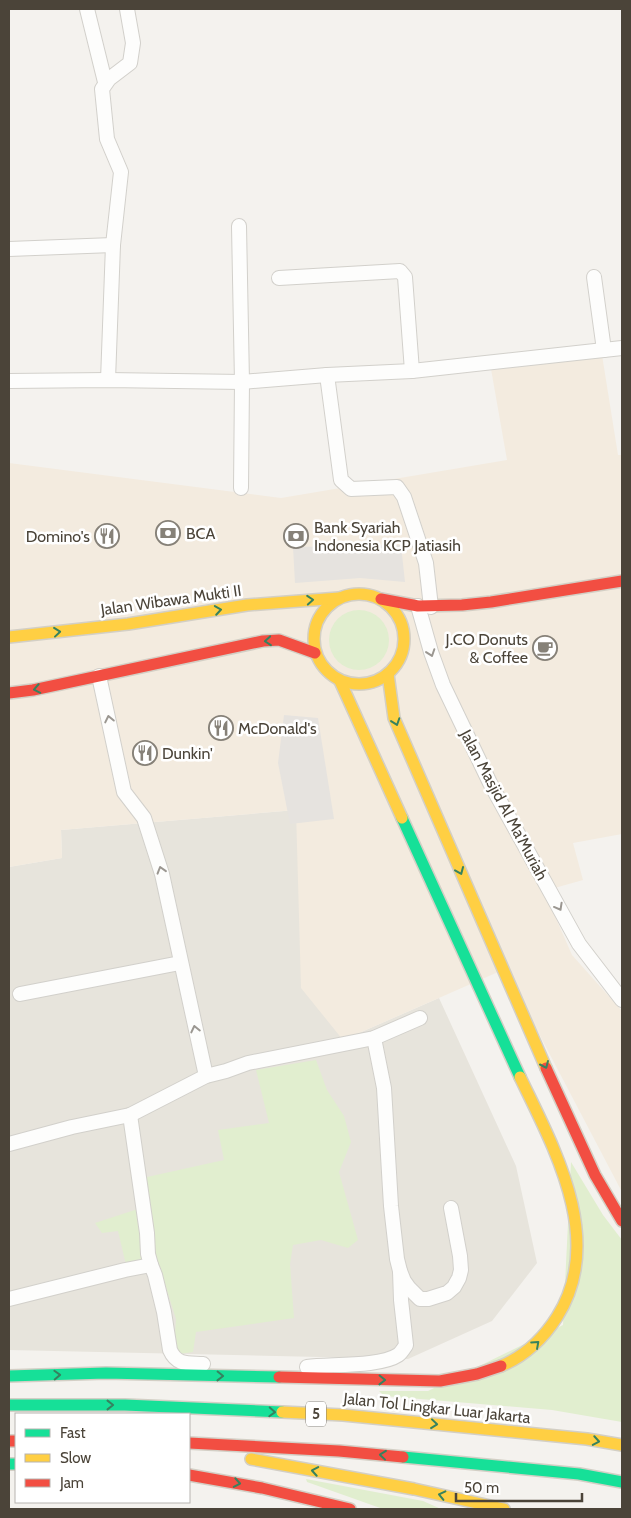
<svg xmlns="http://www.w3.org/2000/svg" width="631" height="1518" viewBox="0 0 631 1518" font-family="Cabin,sans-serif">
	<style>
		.residential { fill: #e7e4dc }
		.commercial { fill: #f3ebdf }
		.green { fill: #e1eecf }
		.parking { fill: #e6e3df }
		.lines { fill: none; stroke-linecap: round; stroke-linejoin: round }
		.street-casing { stroke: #d2d0cb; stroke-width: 16 }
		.fast-casing { stroke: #d3cfc5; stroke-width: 14 }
		.slow-casing { stroke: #d3cfc5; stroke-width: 14 }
		.jam-casing { stroke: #d3cfc5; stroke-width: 14 }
		.street { stroke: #fdfdfc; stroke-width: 14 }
		.fast { stroke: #16e098; stroke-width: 11 }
		.slow { stroke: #ffcf43; stroke-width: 11 }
		.jam { stroke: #f24e42; stroke-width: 11 }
		.oneway { stroke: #36825f }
		.oneway2 { stroke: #9b9791 }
		.labels { text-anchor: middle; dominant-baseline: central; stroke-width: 5; stroke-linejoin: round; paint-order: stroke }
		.shield { fill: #fff; stroke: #817c74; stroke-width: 1 }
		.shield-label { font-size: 15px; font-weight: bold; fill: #4b4439 }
		.poi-label { font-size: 16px; fill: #4b4439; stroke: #fff; text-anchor: start }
		.street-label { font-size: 16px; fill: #4b4439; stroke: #fff }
	</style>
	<rect width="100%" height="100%" fill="#f4f2ee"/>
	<path class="residential" d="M296,810L343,1040L439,998L516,1166L537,1263L492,1321L408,1359L9,1350V867L62,858L61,830Z"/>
	<path class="commercial" d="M602,355L618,455H622V834L573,843L583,880L544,891L572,955L622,1011V1192L505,969L343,1040L301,988L296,810L61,830L62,858L9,867V463L281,498L507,460L491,369Z"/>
	<g class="green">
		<circle cx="359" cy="640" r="30"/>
		<path d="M316,1060L327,1090L344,1116L351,1142L339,1172L358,1240L348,1248L321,1240L293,1245L290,1264L294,1318L196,1332L193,1352L164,1356L165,1338L175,1334L176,1319L156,1256L126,1265L118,1231L102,1233L95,1223L144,1207L138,1179L224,1160L218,1130L269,1123L256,1070Z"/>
		<path d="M571,1162L603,1215L622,1240V1422L552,1410L384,1396L379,1391H428L563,1325Z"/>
		<path d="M306,1479L423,1501L441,1509H383L307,1482Z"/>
	</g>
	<g class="parking">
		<path d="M401,545L405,582L360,578L295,583L293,547Z"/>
		<path d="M284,715L318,718L334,819L290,824L278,763Z"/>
	</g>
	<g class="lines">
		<defs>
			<g id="street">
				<path d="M87,9L105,82"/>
				<path d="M239,226L242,382L241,488"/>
				<path d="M9,249L113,245"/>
				<path d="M594,277L604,350"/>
				<path d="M279,278L400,271L405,277L412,371"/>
				<path d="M327,375L341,480L351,489L397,487L404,497L426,563L431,607"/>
				<path d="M108,380L113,245L121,172L107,139L102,89L109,79L130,63L133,43L127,9"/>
				<path d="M9,381L108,380L242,382L327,375L412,371L622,348"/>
				<path d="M418,606L431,652L443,685L490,783L579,944L622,1000"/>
				<path d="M99,676L124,792L144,818L162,874L206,1076"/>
				<path d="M20,994L180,963"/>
				<path d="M374,1038L384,1088L391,1206L397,1259L400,1271L404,1281L409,1288L420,1299H428L447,1293L454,1287L459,1278L461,1270L460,1256L451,1208"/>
				<path d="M9,1144L72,1127L130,1115L206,1076L226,1071L248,1063L374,1038L420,1018"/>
				<path d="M151,1265L155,1275L164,1312L170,1350C177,1366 189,1363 203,1364"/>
				<path d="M9,1299L125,1270L151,1265L148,1254L147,1233L130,1115"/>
				<path d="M307,1367C330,1364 380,1367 398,1355C401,1353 404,1348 406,1345L401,1300L400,1271"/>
			</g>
			<g id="fast">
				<path d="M402,818L520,1077"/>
				<path d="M9,1376L106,1373L279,1377"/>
				<path d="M9,1405H125L282,1412"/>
				<path d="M403,1457L579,1474L622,1482"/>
				<path d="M9,1464H16"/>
			</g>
			<g id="slow">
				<circle cx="359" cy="639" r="45"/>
				<path d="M9,637L128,624L247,605L339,598"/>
				<path d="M388,674L394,718L546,1068"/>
				<path d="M340,681L402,818"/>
				<path d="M501,1366C525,1356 543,1339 557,1317C606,1240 554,1148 520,1077"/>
				<path d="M282,1412L343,1415L587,1439L622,1445"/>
				<path d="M251,1459L414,1489L504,1509"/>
			</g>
			<g id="jam">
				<path d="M381,599L418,606L462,605L491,602L622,581"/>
				<path d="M9,693L33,690L263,641L279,640L315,653"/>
				<path d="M546,1068L595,1175L622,1221"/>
				<path d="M279,1377L440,1381L477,1374L501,1366"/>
				<path d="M9,1441H16"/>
				<path d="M189,1443L339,1451L403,1457"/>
				<path d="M189,1475L262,1488L350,1509"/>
			</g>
		</defs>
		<use href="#street" class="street-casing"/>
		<use href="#fast" class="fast-casing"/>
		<use href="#slow" class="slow-casing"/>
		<use href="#jam" class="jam-casing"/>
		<use href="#street" class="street"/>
		<use href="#fast" class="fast"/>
		<use href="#slow" class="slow"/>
		<use href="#jam" class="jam"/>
	</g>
	<defs><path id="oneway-chevron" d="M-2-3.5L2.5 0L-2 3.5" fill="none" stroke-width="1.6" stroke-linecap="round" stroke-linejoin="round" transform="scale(1.25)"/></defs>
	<g class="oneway">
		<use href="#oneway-chevron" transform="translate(310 600) rotate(-4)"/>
		<use href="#oneway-chevron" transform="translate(218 610) rotate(-9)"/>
		<use href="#oneway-chevron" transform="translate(57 632) rotate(-6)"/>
		<use href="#oneway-chevron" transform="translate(268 641) rotate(175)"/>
		<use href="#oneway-chevron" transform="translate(37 689) rotate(169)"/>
		<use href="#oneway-chevron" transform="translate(396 722) rotate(71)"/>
		<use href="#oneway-chevron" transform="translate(460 871) rotate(67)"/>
		<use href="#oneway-chevron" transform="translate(545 1065) rotate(66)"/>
		<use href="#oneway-chevron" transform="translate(536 1344) rotate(-42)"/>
		<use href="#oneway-chevron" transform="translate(57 1375) rotate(-2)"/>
		<use href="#oneway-chevron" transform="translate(220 1376) rotate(1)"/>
		<use href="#oneway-chevron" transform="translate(382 1380) rotate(1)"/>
		<use href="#oneway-chevron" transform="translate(110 1405)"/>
		<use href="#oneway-chevron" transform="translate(272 1412) rotate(3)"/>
		<use href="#oneway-chevron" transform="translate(434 1424) rotate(6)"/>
		<use href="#oneway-chevron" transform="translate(596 1441) rotate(10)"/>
		<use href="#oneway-chevron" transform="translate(383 1455) rotate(-174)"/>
		<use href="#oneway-chevron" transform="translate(315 1471) rotate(-170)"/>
		<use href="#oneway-chevron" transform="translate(237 1483) rotate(10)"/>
		<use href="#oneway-chevron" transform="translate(442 1495) rotate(-167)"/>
	</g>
	<g class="oneway2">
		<use href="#oneway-chevron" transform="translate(431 653) rotate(71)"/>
		<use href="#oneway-chevron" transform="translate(109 719) rotate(-102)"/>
		<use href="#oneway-chevron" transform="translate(161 870) rotate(-107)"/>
		<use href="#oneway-chevron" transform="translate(559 907) rotate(61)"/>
		<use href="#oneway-chevron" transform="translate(195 1029) rotate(-103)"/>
	</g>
	<defs>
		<symbol id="bank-ring" viewBox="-11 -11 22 22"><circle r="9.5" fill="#fff" stroke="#868178" stroke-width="1.5"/><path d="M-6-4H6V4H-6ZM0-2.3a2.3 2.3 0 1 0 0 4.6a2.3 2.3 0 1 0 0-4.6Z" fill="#868178"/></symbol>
		<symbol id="restaurant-ring" viewBox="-11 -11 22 22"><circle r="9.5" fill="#fff" stroke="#868178" stroke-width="1.5"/><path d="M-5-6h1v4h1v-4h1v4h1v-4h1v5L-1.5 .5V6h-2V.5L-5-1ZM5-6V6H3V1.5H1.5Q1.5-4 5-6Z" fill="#868178"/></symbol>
		<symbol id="cafe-ring" viewBox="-11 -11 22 22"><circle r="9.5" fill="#fff" stroke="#868178" stroke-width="1.5"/><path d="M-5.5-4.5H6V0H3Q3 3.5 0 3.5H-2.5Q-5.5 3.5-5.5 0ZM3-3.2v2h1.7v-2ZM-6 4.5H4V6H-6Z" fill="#868178"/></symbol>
	</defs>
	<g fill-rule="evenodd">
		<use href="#bank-ring" x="154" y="519" width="28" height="28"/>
		<use href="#restaurant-ring" x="93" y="522" width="28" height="28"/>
		<use href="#bank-ring" x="282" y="522" width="28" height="28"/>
		<use href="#cafe-ring" x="531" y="634" width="28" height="28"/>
		<use href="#restaurant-ring" x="207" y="714" width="28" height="28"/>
		<use href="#restaurant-ring" x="131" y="739" width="28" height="28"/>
	</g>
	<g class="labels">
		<rect class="shield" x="306" y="1401.5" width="20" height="25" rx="4"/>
		<g class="shield-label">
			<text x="316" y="1414">5</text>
		</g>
		<g class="poi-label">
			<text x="314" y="527">Bank Syariah<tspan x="314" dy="18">Indonesia KCP Jatiasih</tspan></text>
			<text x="186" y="533">BCA</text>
			<text x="90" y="536" text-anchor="end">Domino's</text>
			<text x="528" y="639" text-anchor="end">J.CO Donuts<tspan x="528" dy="18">&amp; Coffee</tspan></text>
			<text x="238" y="728">McDonald's</text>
			<text x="162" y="753">Dunkin'</text>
		</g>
		<g class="street-label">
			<text transform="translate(171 600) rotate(-8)">Jalan Wibawa Mukti II</text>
			<text transform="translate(504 805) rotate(62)">Jalan Masjid Al Ma'Muriah</text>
			<text transform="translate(437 1408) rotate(6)">Jalan Tol Lingkar Luar Jakarta</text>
		</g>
	</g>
	<rect width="631" height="1518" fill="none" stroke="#4b4439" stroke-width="20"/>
	<rect x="15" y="1413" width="175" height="90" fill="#ffffff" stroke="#b7b4b0"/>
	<rect x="25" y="1429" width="25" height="8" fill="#16e098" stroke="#b7b4b0"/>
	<text x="60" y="1438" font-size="15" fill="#4b4439">Fast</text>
	<rect x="25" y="1454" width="25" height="8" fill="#ffcf43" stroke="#b7b4b0"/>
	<text x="60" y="1463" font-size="15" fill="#4b4439">Slow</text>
	<rect x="25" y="1479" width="25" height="8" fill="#f24e42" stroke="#b7b4b0"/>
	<text x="60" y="1488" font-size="15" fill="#4b4439">Jam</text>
	<path d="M456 1493v8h126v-8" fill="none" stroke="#4b4439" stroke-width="2.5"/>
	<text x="464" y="1493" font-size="15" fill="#4b4439" stroke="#ffffff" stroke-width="4" paint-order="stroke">50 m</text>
</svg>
